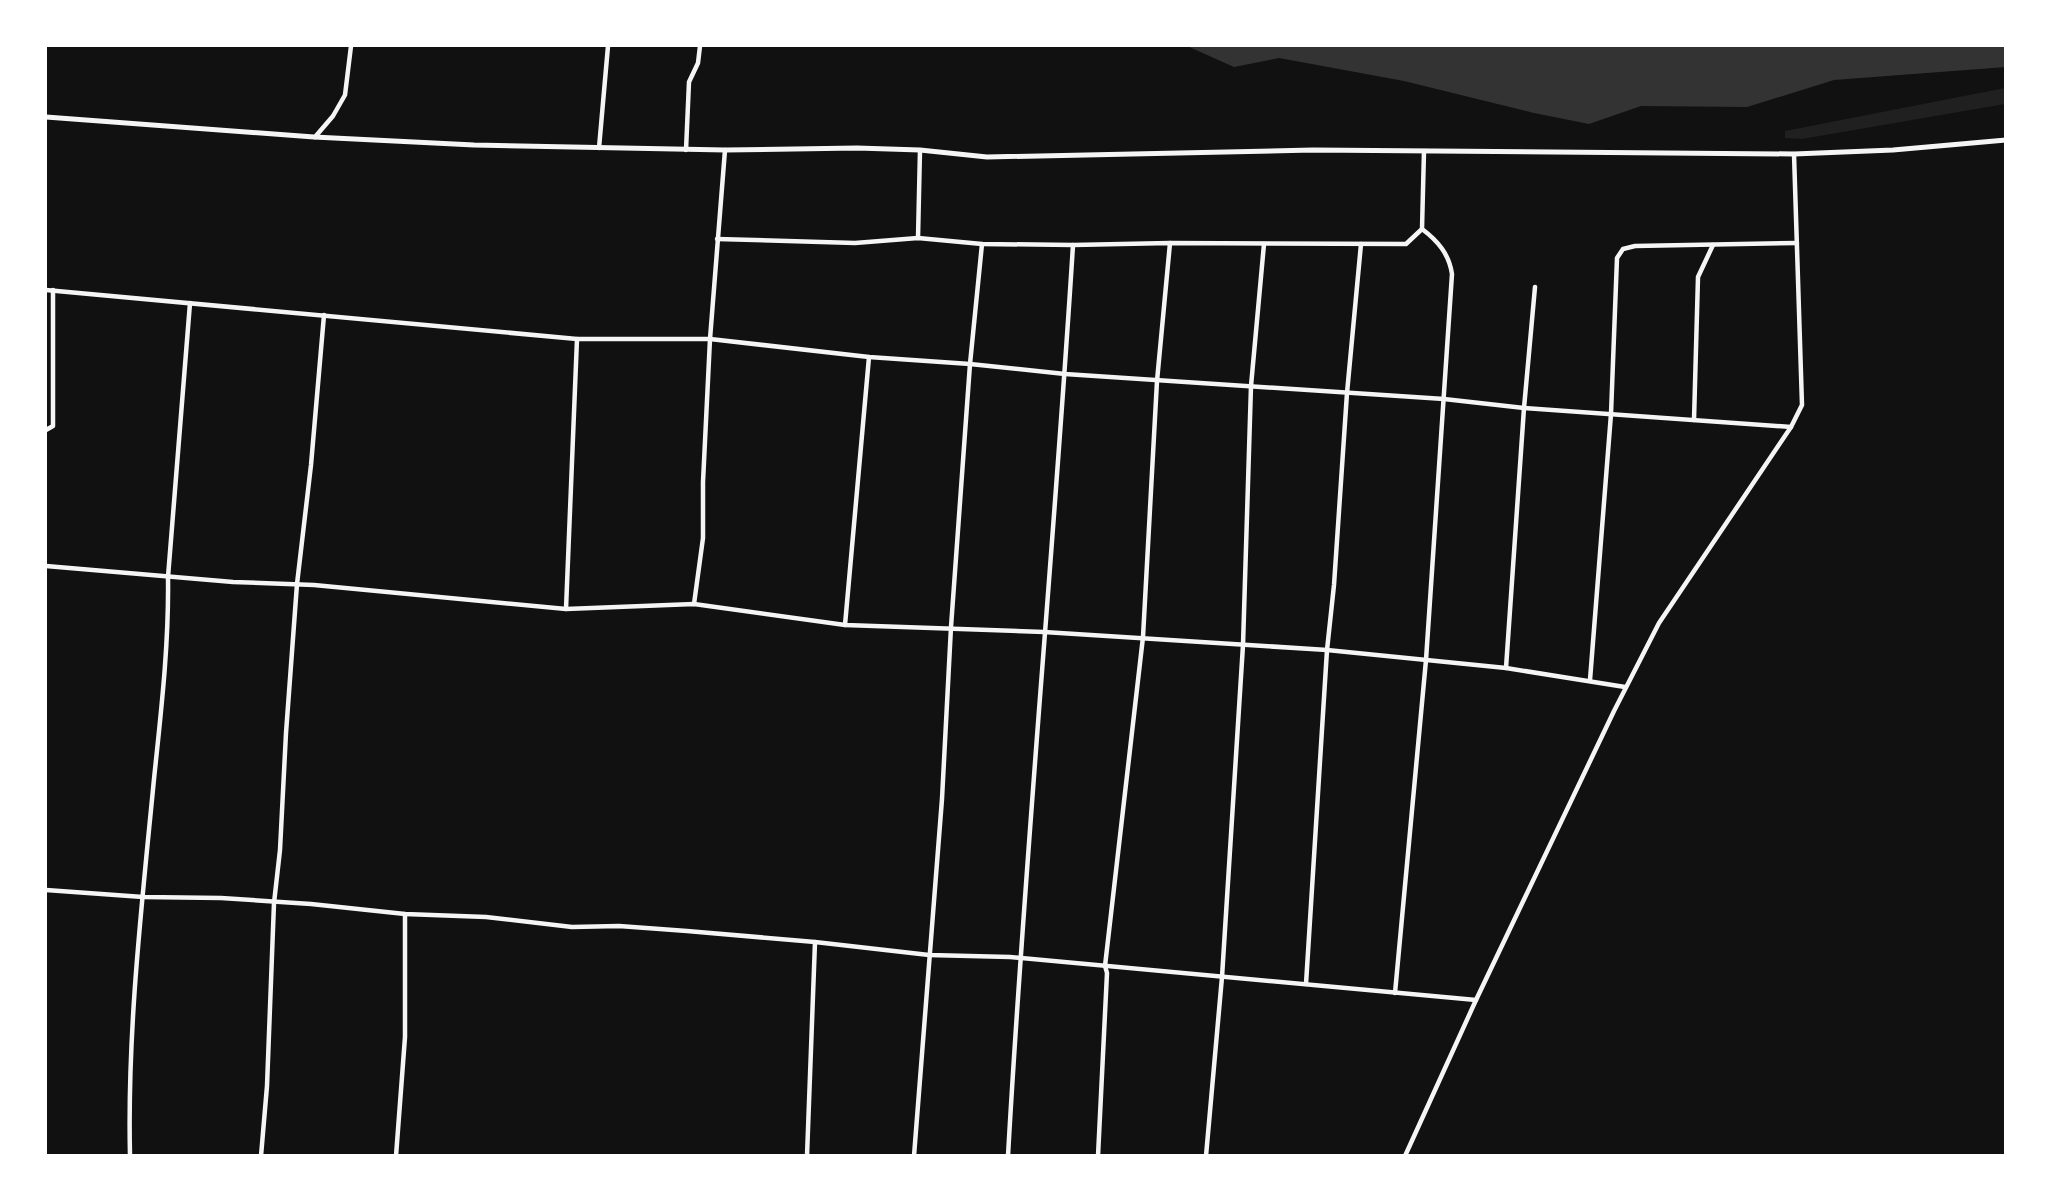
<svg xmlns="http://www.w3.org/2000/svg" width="2051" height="1201" viewBox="0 0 2051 1201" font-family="'Open Sans',sans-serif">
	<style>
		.green { fill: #202020 }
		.water { fill: #333 }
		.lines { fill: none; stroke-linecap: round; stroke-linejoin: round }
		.minor { stroke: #f5f5f5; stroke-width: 4.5 }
		.tertiary { stroke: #f5f5f5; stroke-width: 5 }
	</style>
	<rect width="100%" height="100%" fill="#111"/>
	<path class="green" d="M2005,88V104L1802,139L1785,138V131Z"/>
	<path class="water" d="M1187,46H2005L2006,67L1834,80L1747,107L1641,106L1589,124L1534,113L1404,81L1279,58L1234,67Z"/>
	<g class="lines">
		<g class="minor">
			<path d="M315,137L333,116L345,95L351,46"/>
			<path d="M599,148L608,46"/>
			<path d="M686,150L689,82L698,63L700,46"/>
			<path d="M918,238L920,150"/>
			<path d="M717,239L855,243L918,238L982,244L1073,245L1170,243L1406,244L1422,229L1424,151"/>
			<path d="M46,290L577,339H710L869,357L970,364L1065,374L1444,399L1524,408L1791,427"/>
			<path d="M1694,420L1698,277L1713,245"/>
			<path d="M46,430L53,426V290"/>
			<path d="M46,566L233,582L314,585L566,609L694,604L845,625L1044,632L1327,650L1506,668L1625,687"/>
			<path d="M694,604L703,538V482L710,339L725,150"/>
			<path d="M566,609L577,339"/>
			<path d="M845,625L869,357"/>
			<path d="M1506,668L1524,408L1535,287"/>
			<path d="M1590,680L1611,414L1617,258L1623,249L1635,246L1797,243"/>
			<path d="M46,890L143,897L221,898L311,904L405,914L486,917L572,927L619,926L687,931L815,942L929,955L1010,957L1476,1000"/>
			<path d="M1306,984L1327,650L1334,585L1347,393L1361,244"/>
			<path d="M1395,993L1426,660L1452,274C1449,254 1438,241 1422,229"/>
			<path d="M130,1156C127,1031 142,903 154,779C161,712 169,645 168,577L190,303"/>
			<path d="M261,1156L267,1086L274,903L280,850L286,733L297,584L311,465L324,315"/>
			<path d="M396,1156L405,1037V914"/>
			<path d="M807,1156L815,942"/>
			<path d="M914,1156L942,799L951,627L970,364L982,244"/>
			<path d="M1008,1156C1025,852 1054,549 1073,245"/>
			<path d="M1098,1156L1107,973L1105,966L1143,637L1157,381L1170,243"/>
			<path d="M1206,1156L1222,977L1243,645L1251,386L1264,244"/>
			<path d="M1405,1156L1476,1000L1614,711L1659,623L1791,427L1802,405L1794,154"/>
		</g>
		<path class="tertiary" d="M46,117L314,137L474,145L725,150L857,148L920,150L987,157L1313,150L1794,154L1893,150L2006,140"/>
	</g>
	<rect width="2051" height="1201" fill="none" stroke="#ffffff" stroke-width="94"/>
</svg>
